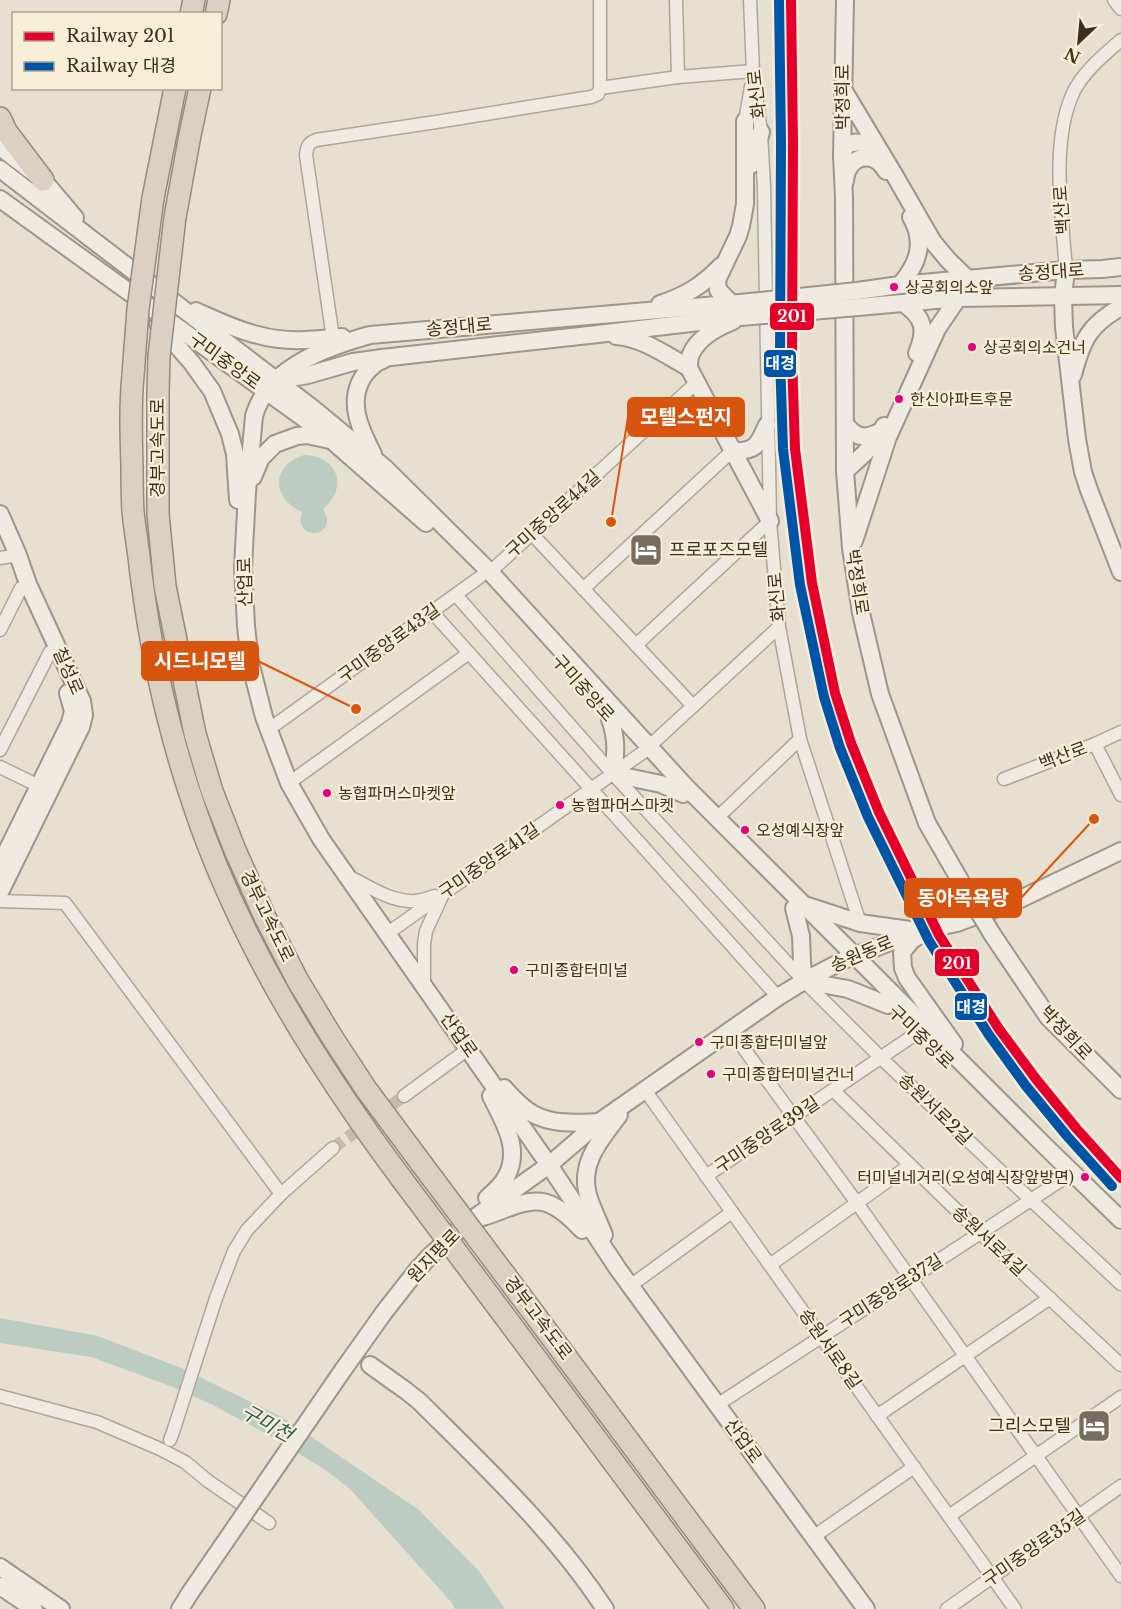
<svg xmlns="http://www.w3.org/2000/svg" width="1121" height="1609" viewBox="0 0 1121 1609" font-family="'Libre Baskerville','Noto Sans KR',serif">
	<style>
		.water { fill: #bcccc2 }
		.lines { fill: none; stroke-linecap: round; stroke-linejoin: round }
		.street-tunnel { stroke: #c5bcae; stroke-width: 12; stroke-dasharray: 12 6; stroke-linecap: butt }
		.street-casing { stroke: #ada599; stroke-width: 15 }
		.secondary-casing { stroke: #9c958a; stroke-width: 20 }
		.highway-casing { stroke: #928b80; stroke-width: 24 }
		.street { stroke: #efebe3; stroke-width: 12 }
		.secondary { stroke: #efebe3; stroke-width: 16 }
		.highway { stroke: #dad1c2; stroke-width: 21 }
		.secondary-bridge-casing { stroke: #9c958a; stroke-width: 20; stroke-linecap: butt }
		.highway-bridge-casing { stroke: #928b80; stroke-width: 24; stroke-linecap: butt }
		.secondary-bridge { stroke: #efebe3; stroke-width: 16 }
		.highway-bridge { stroke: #dad1c2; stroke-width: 21 }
		.rail-1-casing { stroke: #f7eed8; stroke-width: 15 }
		.rail-2-casing { stroke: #f7eed8; stroke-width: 15 }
		.rail-1 { stroke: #e4002b; stroke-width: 10 }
		.rail-2 { stroke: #0054a6; stroke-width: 10 }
		.bus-dot { fill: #e5007d; stroke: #f7eed8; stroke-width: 2 }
		.labels { text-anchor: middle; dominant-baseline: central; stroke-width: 4.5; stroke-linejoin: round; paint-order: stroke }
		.bus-label { font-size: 16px; fill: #3d2e20; stroke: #f7eed8; text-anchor: start }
		.street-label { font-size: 18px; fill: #3d2e20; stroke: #f7eed8 }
		.poi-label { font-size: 18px; fill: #3d2e20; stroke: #f7eed8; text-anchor: start }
		.water-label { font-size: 20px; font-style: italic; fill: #2f5d5a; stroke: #f7eed8 }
		.leader { fill: none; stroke: #d7550e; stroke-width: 2 }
		.callout-dot { fill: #d7550e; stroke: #f7eed8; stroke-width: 2 }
		.callout { fill: #d7550e; stroke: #d7550e; stroke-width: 2 }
		.callout-label { font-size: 20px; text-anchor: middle; font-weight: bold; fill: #fff }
		.line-badge { stroke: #f7eed8; stroke-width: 2 }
		.badge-label { font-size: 16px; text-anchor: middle; font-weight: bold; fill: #fff }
	</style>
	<rect width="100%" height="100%" fill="#e7e0d1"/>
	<g class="water">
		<path d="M304,455C338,456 349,487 323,509C341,538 292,543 302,512C271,498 271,465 304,455Z"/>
		<path d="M0,1318L98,1336L181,1368L282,1417L419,1510L478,1570L505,1609H455L452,1603L350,1489L324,1469L272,1437L211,1404L173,1387L91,1357L0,1343Z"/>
	</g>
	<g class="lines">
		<path class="street-tunnel" d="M333,1148L404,1096"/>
		<defs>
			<g id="street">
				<path d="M600,0V88L678,77L753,71"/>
				<path d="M676,0L678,77"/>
				<path d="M750,0L753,71L761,132L764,188L770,521L779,627L800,739L860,923"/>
				<path d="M1114,0L1121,9"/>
				<path d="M746,129L745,121L751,87"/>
				<path d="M1066,270C1062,216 1050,140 1074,91C1085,70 1104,55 1121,40"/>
				<path d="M333,338L306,155C307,147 308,143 316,140L436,122L591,97L598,94L600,88"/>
				<path d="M532,534L693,706"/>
				<path d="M0,558L18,555"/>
				<path d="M490,572L696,383"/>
				<path d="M583,589L732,451"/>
				<path d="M456,595L613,774L804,981L881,1058L1031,1200L1121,1284"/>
				<path d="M433,613L778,997"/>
				<path d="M0,630L21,588"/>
				<path d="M636,645L770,521"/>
				<path d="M268,730L480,577"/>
				<path d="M1095,744L1121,795"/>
				<path d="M0,750L50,652"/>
				<path d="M0,767L39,786"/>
				<path d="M1004,779L1095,744L1121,732"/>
				<path d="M289,783L469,653"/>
				<path d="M717,818L800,739"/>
				<path d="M348,876C368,886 392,903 416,901C422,900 429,898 435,896"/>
				<path d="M0,901L65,903L281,1194"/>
				<path d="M388,933L642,753L779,627"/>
				<path d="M424,986V944L426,931L442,896"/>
				<path d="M731,1031L857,1203L1121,1576"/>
				<path d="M645,1090L1015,1609"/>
				<path d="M833,1090L980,1233L1121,1365"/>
				<path d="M404,1096L468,1049"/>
				<path d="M706,1176L917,1033"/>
				<path d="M770,1265L910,1165"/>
				<path d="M630,1286L732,1212"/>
				<path d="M0,1396L97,1422L160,1449L185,1462L208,1481L269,1523"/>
				<path d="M717,1405L1066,1177"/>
				<path d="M877,1416L1050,1298"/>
				<path d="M170,1440L173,1432L216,1298L234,1251L247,1230L281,1194L333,1148"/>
				<path d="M949,1516L1121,1397"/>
				<path d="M813,1537L914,1467"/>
				<path d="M947,1609L1121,1486"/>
			</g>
			<g id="secondary">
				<path d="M845,0L842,156L844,197L845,471L851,548L861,613L880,694L927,823L965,889"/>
				<path d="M844,91L895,176L933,242L949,261L968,279"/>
				<path d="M0,147L43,180L75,218"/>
				<path d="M842,156L845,146C859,138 870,145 881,154"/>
				<path d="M751,165L761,132"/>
				<path d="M0,169L311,407L385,468L490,572L686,787L1046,1147L1121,1220"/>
				<path d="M845,181C847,155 874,149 886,171"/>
				<path d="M0,199L320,430L426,523"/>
				<path d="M1066,270L1063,297L1064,327L1077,439L1083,472L1089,490L1121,572"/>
				<path d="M900,285C918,264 926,243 911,217"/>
				<path d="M857,291L900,285L1066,270L1102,269L1121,267"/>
				<path d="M740,303L370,335C327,347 268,367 254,416L247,492L243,568L246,626L250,662L264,717L289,783L321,839L549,1165L618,1269L866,1609"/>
				<path d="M903,303C924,317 927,330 917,353"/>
				<path d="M660,304C685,296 703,285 721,266"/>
				<path d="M732,304L718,290L717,280L738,236L741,226L745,204V121"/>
				<path d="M858,307L958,298L1121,295"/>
				<path d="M196,311C216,320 236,330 258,335C285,343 315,340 342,337"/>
				<path d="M733,321C718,327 698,338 691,354C689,358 689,364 689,368L770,521"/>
				<path d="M158,324L192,363L212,391L230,434L235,454L238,500"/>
				<path d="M616,336C643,338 666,355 689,368"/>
				<path d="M1073,375C1082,340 1089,325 1121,307"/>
				<path d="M278,380L308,375L353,362L382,358L598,334L741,317"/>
				<path d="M846,425C857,439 866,439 881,431"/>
				<path d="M732,451C756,452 758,445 767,425"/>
				<path d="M373,454C360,429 346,400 365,374C370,368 375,362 383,360"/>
				<path d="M845,471C863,455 873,448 884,426"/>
				<path d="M253,477L261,458L275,444L297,436L307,435L330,440"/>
				<path d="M0,514L18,555L28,584L82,701L84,715L81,727L0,892"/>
				<path d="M854,541L888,437L937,329L958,298"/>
				<path d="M610,719C617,739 616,752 613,774L661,784L683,794"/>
				<path d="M0,865L70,723L73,711L68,693"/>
				<path d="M808,906L860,923L917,931"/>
				<path d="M794,908L801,936L802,962L804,981"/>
				<path d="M992,934L1048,1017L1121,1090"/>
				<path d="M920,935L912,940L902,952L903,968L907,978L954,1044"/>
				<path d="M804,981L848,989L888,1005"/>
				<path d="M504,1088C512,1097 522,1108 533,1114C553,1125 577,1123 599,1122"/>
				<path d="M487,1198C494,1192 502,1185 506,1177C522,1149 503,1121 491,1096"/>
				<path d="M483,1217C530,1201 543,1187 582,1230"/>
				<path d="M604,1235C599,1222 592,1209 588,1195C579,1163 601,1139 619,1115"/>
				<path d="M370,1365L405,1390L419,1401C485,1467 554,1531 605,1609"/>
				<path d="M343,1370L385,1311L418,1269L429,1257L463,1226L549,1165L599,1122L778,997L804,981L844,960L918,931L957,923L1016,901L1121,851"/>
				<path d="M0,1567L61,1609"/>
				<path d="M0,1586L34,1609"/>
				<path d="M180,1609L190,1593"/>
			</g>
			<g id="highway">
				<path d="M191,14L194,0"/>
				<path d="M216,14L219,0"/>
				<path d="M0,118L6,131L43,180"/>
				<path d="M153,198L175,88"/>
				<path d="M175,217L190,135L200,88"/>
				<path d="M133,375C130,406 131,435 132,466C132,481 132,496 133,511C135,532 139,553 141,574C151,652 168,729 193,803C238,939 316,1064 401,1178"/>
				<path d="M158,394V514L165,586L195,734L212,791L235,850L265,917L298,981L332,1037L366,1089L421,1163"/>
				<path d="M520,1295L754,1609"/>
				<path d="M500,1310L723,1609"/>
			</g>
		</defs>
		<use href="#street" class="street-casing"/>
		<use href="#secondary" class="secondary-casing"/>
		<use href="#highway" class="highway-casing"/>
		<use href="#street" class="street"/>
		<use href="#secondary" class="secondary"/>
		<use href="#highway" class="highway"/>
		<defs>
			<g id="secondary-bridge">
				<path d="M740,303L857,291"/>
				<path d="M741,317L858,307"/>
				<path d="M965,889L992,934"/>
				<path d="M190,1593L343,1370"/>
			</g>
			<g id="highway-bridge">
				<path d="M133,375L138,309L153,198"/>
				<path d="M158,394L159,356L175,217"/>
				<path d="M421,1163L520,1295"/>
				<path d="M401,1178L500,1310"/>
			</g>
		</defs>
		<use href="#secondary-bridge" class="secondary-bridge-casing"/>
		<use href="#highway-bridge" class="highway-bridge-casing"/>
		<use href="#secondary-bridge" class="secondary-bridge"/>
		<use href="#highway-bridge" class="highway-bridge"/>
		<defs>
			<path id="rail-1" d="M791,0L793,142L792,357L795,449L812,583L835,693L851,743L879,812L939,935L999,1029L1036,1079L1076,1128L1121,1178"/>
			<path id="rail-2" d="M779,0L781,142L780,357L783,449L800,585L824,697L840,748L868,817L929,941L989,1035L1026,1086L1067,1136L1112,1186"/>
		</defs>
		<use href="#rail-1" class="rail-1-casing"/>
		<use href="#rail-2" class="rail-2-casing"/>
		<use href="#rail-1" class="rail-1"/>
		<use href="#rail-2" class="rail-2"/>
	</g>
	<defs>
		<symbol id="hotel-square" viewBox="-11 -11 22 22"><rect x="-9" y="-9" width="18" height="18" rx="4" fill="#786c5e" stroke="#f7eed8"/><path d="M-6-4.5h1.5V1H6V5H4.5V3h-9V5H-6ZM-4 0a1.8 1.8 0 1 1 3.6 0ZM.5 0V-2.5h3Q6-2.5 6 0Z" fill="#fff"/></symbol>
	</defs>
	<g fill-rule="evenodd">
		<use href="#hotel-square" x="627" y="531" width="38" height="38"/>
		<use href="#hotel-square" x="1075" y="1407" width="38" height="38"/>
	</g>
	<g class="bus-dot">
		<circle cx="894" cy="287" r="5"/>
		<circle cx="972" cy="347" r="5"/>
		<circle cx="899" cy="399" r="5"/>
		<circle cx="327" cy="793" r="5"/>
		<circle cx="560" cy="805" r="5"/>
		<circle cx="745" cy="830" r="5"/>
		<circle cx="514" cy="970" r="5"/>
		<circle cx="699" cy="1042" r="5"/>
		<circle cx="711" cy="1074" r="5"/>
		<circle cx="1085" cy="1177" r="5"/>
	</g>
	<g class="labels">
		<g class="bus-label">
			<text x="905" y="287">상공회의소앞</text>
			<text x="983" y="347">상공회의소건너</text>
			<text x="910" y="399">한신아파트후문</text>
			<text x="338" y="793">농협파머스마켓앞</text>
			<text x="571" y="805">농협파머스마켓</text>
			<text x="756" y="830">오성예식장앞</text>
			<text x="525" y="970">구미종합터미널</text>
			<text x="710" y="1042">구미종합터미널앞</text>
			<text x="722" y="1074">구미종합터미널건너</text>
			<text x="1074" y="1177" text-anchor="end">터미널네거리(오성예식장앞방면)</text>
		</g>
		<g class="street-label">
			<text transform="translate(757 94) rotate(-96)">화신로</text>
			<text transform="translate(843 97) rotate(-90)">박정희로</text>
			<text transform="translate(1062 210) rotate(-94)">백산로</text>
			<text transform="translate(1051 272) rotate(-4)">송정대로</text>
			<text transform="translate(459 327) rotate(-5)">송정대로</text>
			<text transform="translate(225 361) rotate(36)">구미중앙로</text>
			<text transform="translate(158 448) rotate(-90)">경부고속도로</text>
			<text transform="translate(553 514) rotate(-42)">구미중앙로44길</text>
			<text transform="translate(245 582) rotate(-91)">산업로</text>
			<text transform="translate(857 582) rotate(81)">박정희로</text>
			<text transform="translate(777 597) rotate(-95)">화신로</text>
			<text transform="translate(389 643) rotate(-36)">구미중앙로43길</text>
			<text transform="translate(68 671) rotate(66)">칠성로</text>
			<text transform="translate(583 688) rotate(48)">구미중앙로</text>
			<text transform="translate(1063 756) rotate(-21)">백산로</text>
			<text transform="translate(489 861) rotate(-35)">구미중앙로41길</text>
			<text transform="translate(267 916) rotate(64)">경부고속도로</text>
			<text transform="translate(862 954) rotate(-23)">송원동로</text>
			<text transform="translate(1066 1033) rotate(47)">박정희로</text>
			<text transform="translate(459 1035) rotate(55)">산업로</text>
			<text transform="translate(921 1037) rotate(44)">구미중앙로</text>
			<text transform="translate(935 1109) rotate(44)">송원서로2길</text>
			<text transform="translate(767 1135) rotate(-34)">구미중앙로39길</text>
			<text transform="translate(989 1241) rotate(43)">송원서로4길</text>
			<text transform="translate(434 1256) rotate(-46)">원지평로</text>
			<text transform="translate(891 1291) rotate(-33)">구미중앙로37길</text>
			<text transform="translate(538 1318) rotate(53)">경부고속도로</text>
			<text transform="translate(830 1349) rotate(55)">송원서로8길</text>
			<text transform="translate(743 1441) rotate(54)">산업로</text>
			<text transform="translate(1034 1548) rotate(-35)">구미중앙로35길</text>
		</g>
		<g class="poi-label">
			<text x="669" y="550">프로포즈모텔</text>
			<text x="1071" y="1426" text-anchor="end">그리스모텔</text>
		</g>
		<g class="water-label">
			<text transform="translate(267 1423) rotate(29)">구미천</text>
		</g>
	</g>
	<path class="leader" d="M611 522L628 417M356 709L258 661M1094 819L1021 898"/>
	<g class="callout-dot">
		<circle cx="611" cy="522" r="6"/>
		<circle cx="356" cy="709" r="6"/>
		<circle cx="1094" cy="819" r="6"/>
	</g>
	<g class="callout">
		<rect x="628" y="398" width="116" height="38" rx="6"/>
		<rect x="142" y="642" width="116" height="38" rx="6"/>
		<rect x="905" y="879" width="116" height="38" rx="6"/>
	</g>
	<g class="callout-label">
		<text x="686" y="424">모텔스펀지</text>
		<text x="200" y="668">시드니모텔</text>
		<text x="963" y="905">동아목욕탕</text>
	</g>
	<g class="line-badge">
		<rect x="769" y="302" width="46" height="29" rx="6" fill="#e4002b"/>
		<rect x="763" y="349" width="34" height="29" rx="6" fill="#0054a6"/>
		<rect x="934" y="948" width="46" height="29" rx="6" fill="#e4002b"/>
		<rect x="954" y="992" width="34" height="29" rx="6" fill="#0054a6"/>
	</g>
	<g class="badge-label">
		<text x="792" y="322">201</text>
		<text x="780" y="369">대경</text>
		<text x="957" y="969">201</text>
		<text x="971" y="1013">대경</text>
	</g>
	<rect x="12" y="12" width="210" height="78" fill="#f7eed8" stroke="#ada18e" stroke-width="1.5"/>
	<rect x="24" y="32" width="30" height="9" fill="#e4002b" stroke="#ada18e" stroke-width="1.5"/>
	<text x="66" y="42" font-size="18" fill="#3d2e20">Railway 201</text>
	<rect x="24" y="62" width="30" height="9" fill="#0054a6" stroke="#ada18e" stroke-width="1.5"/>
	<text x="66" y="72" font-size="18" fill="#3d2e20">Railway 대경</text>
	<g transform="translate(1079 42) rotate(206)" stroke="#f7eed8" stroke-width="4.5" paint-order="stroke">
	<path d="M0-4.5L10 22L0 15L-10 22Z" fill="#3d2e20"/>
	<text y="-9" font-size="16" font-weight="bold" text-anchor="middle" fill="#3d2e20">N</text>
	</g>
</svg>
